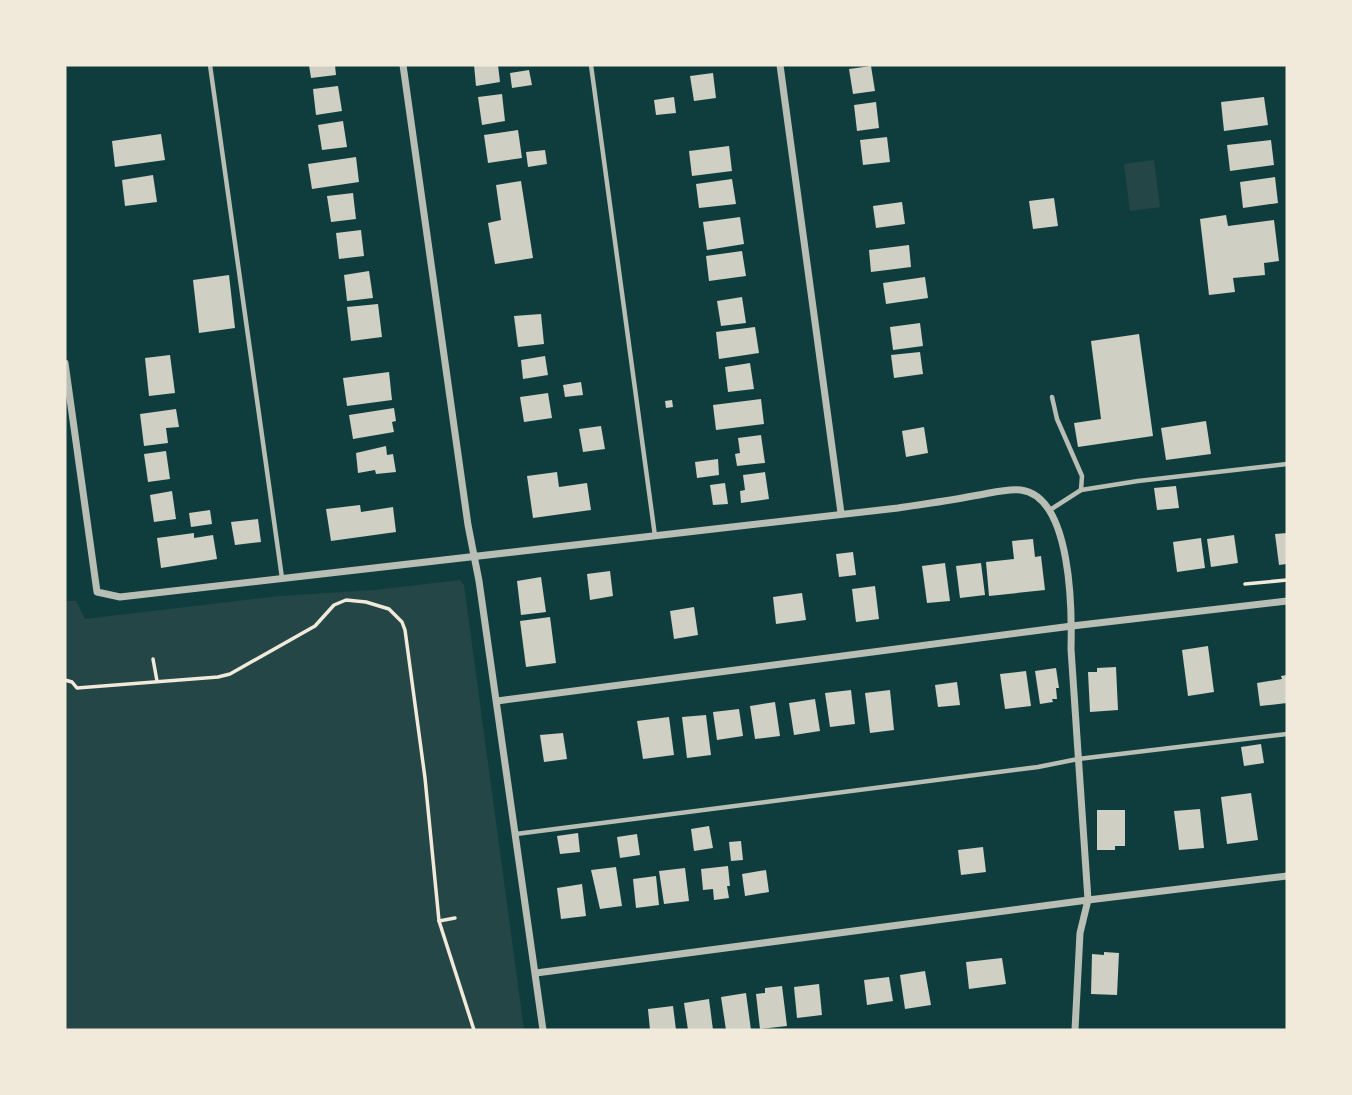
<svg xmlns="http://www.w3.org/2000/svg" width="1352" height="1095" viewBox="0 0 1352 1095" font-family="'Open Sans',sans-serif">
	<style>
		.green { fill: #244646 }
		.building { fill: #cfcfc3 }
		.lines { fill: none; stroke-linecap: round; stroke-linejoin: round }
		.path { stroke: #f1e9da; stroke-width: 3.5 }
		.service { stroke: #b8beb3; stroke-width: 4.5 }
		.minor { stroke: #b8beb3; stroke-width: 7 }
	</style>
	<rect width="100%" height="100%" fill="#0f3d3e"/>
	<g class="green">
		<path d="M1154,160L1160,207L1130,211L1124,164Z"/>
		<path d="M460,580L464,585L524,1030H65V601H76L85,619L280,596L374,590Z"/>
	</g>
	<g class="building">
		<path d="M309,65H335L336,75L311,78Z"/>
		<path d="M474,65H498L500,82L476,86Z"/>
		<path d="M871,66L875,91L853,94L849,69Z"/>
		<path d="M529,70L532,85L512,88L510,73Z"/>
		<path d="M713,73L716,98L694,101L690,76Z"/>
		<path d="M338,86L342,111L316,115L313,89Z"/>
		<path d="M502,94L505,121L482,125L478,97Z"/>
		<path d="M674,97L676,113L656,115L654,100Z"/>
		<path d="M1264,97L1268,125L1224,131L1221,102Z"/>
		<path d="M876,102L879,128L857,131L854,105Z"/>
		<path d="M343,121L347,147L322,150L318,125Z"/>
		<path d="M518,130L522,158L488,163L484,135Z"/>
		<path d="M161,134L165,160L115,167L112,141Z"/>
		<path d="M887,137L890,162L863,165L860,140Z"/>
		<path d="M1271,140L1274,165L1230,171L1227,145Z"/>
		<path d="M729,146L732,171L692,176L689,151Z"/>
		<path d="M545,150L547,164L528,167L526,152Z"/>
		<path d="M356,157L359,182L312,189L308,164Z"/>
		<path d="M153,175L157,202L125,206L122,180Z"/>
		<path d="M1275,177L1278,203L1243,208L1240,182Z"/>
		<path d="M732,179L736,204L699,208L696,184Z"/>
		<path d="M521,181L533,258L495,264L488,223L501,220L496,185Z"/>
		<path d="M353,193L356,219L331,222L327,196Z"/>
		<path d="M1054,198L1058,226L1033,229L1029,201Z"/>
		<path d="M902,202L905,224L876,228L873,206Z"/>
		<path d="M1226,215L1228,226L1274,220L1279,261L1264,263L1265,275L1233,278L1235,292L1209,295L1200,219Z"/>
		<path d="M740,217L744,244L707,250L703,222Z"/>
		<path d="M361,230L364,256L339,259L336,233Z"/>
		<path d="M909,245L911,267L871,272L869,250Z"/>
		<path d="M742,251L746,276L709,281L706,256Z"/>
		<path d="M369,271L373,298L347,301L344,275Z"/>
		<path d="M229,275L235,328L199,333L193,280Z"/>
		<path d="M925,277L928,298L886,304L883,283Z"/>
		<path d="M742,297L746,323L721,326L717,301Z"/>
		<path d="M378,304L382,337L351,341L347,307Z"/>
		<path d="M541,314L544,344L518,347L514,316Z"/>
		<path d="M920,323L923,346L893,350L890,327Z"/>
		<path d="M755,327L759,353L719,359L716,332Z"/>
		<path d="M1139,334L1153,436L1078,447L1074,423L1101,419L1091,341Z"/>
		<path d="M920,352L923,374L894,378L891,355Z"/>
		<path d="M170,355L175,393L149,396L145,358Z"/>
		<path d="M545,356L548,375L523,379L521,360Z"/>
		<path d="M750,363L754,389L728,392L725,367Z"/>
		<path d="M389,372L392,400L347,406L343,378Z"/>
		<path d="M581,382L583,395L565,397L563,385Z"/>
		<path d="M548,393L552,418L524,422L520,397Z"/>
		<path d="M761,399L764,424L716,430L713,405Z"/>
		<path d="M672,400L673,407L666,408L665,401Z"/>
		<path d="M394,408L396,421L392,422L394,432L353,439L349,415Z"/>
		<path d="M176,409L179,427L166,428L168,443L144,446L140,414Z"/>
		<path d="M1206,421L1211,454L1166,460L1161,428Z"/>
		<path d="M601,426L605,449L583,452L579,429Z"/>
		<path d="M924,427L928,453L906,457L902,431Z"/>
		<path d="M761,435L765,463L737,466L735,454L740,453L738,438Z"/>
		<path d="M386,446L387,455L393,454L396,472L376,474L375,470L358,473L356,453Z"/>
		<path d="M166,451L170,479L148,482L144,454Z"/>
		<path d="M718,459L719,475L697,478L695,462Z"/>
		<path d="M557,472L559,487L587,483L591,510L533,518L527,476Z"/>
		<path d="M765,472L769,499L741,503L740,491L745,490L743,475Z"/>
		<path d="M725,483L728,504L713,505L710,485Z"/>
		<path d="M1176,486L1179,508L1157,510L1154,488Z"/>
		<path d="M172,491L176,519L154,522L150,495Z"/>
		<path d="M360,505L361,512L393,507L396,532L331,541L326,509Z"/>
		<path d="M210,510L212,524L191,527L189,513Z"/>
		<path d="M258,519L261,542L235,545L231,522Z"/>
		<path d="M194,533V538L213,535L217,559L161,568L157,538Z"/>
		<path d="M1287,533V564L1279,565L1275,534Z"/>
		<path d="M1234,535L1238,563L1211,567L1207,539Z"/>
		<path d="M1201,538L1205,568L1177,572L1173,542Z"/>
		<path d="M1033,539L1035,557L1041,556L1045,590L989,596L986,562L1014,559L1012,541Z"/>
		<path d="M853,552L856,575L839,577L836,554Z"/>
		<path d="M945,563L950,601L927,603L922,566Z"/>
		<path d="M981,563L985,595L960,598L956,566Z"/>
		<path d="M610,571L613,596L590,600L587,574Z"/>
		<path d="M541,577L546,612L521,615L517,581Z"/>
		<path d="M875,586L879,619L856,622L852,589Z"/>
		<path d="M802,593L806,620L776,624L773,597Z"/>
		<path d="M694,607L698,635L674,639L670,611Z"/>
		<path d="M550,617L556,663L526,667L520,621Z"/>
		<path d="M1208,646L1214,692L1188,696L1182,650Z"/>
		<path d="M1116,667L1118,710L1090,712L1088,672H1097V668Z"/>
		<path d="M1056,668L1059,688H1056L1057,699H1052L1053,702L1040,704L1035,671Z"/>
		<path d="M1026,671L1031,706L1005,709L1000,674Z"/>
		<path d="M1287,675V703L1260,706L1257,683L1282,679L1281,676Z"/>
		<path d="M957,682L960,705L938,707L935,685Z"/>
		<path d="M851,690L855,724L830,727L825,693Z"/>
		<path d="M890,690L894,730L870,733L865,693Z"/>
		<path d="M815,699L820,731L794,735L789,703Z"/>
		<path d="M775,702L780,736L755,739L750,706Z"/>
		<path d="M739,709L743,736L717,740L713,712Z"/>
		<path d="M706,715L711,755L687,758L682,717Z"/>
		<path d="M669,717L674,755L643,759L637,721Z"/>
		<path d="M563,733L567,759L544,762L540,735Z"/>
		<path d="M1261,744L1264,763L1244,766L1241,747Z"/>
		<path d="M1251,793L1258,840L1227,844L1221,797Z"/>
		<path d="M1200,809L1204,848L1179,850L1174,811Z"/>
		<path d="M1097,810H1125V846H1115V850H1097Z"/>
		<path d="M709,826L713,848L694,851L691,829Z"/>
		<path d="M578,833L580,852L560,854L557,836Z"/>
		<path d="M637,834L640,855L620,858L617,837Z"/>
		<path d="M741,841L743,860L731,861L729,842Z"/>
		<path d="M983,847L986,872L961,875L958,850Z"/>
		<path d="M728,866L730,886H727L729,898L714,900L713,889L703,890L701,869Z"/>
		<path d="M616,867L622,906L600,909L591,870Z"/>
		<path d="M685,868L689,901L664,904L659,871Z"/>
		<path d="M766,870L769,892L745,896L742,874Z"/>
		<path d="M656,876L659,905L636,908L633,879Z"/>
		<path d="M582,884L586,916L561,919L557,888Z"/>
		<path d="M1104,952L1119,953L1117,995L1091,994L1092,954L1104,955Z"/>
		<path d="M1002,958L1006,984L969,989L966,962Z"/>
		<path d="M925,971L931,1005L905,1009L900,975Z"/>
		<path d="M889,977L893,1001L867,1005L864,980Z"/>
		<path d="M819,984L822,1015L797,1018L794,987Z"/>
		<path d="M782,986L787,1026L760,1029L756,994L765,993V988Z"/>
		<path d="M746,993L751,1030H726L721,997Z"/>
		<path d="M709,999L713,1030H688L684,1003Z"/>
		<path d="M673,1006L676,1030H650L648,1009Z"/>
	</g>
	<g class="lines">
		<g class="path">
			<path d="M1245,584L1287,580"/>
			<path d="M153,659L157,681"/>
			<path d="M65,680L72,682L77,688L218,677L230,674L315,626L334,605L346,600L366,602L389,609L402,622L405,630L425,778L439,921L474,1030"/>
			<path d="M439,921L455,918"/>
		</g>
		<g class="service">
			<path d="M210,65L282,578"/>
			<path d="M591,65L655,536"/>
			<path d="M1052,397L1057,419L1082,476L1081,490"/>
			<path d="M1050,510L1081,490L1138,481L1287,464"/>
			<path d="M516,834L1038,767L1078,759L1287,734"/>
		</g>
		<g class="minor">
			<path d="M403,65L468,525L479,581L543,1030"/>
			<path d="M780,65L841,513"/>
			<path d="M65,363L97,592L120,597L898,508C923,504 948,501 973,496C988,494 1006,488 1021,490C1072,497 1072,611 1071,649L1088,900L1080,933L1075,1030"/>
			<path d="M497,701L1072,626L1287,601"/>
			<path d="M536,973L1088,900L1287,876"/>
		</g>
	</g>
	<rect width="1352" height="1095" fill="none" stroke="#f1e9da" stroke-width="133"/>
</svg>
